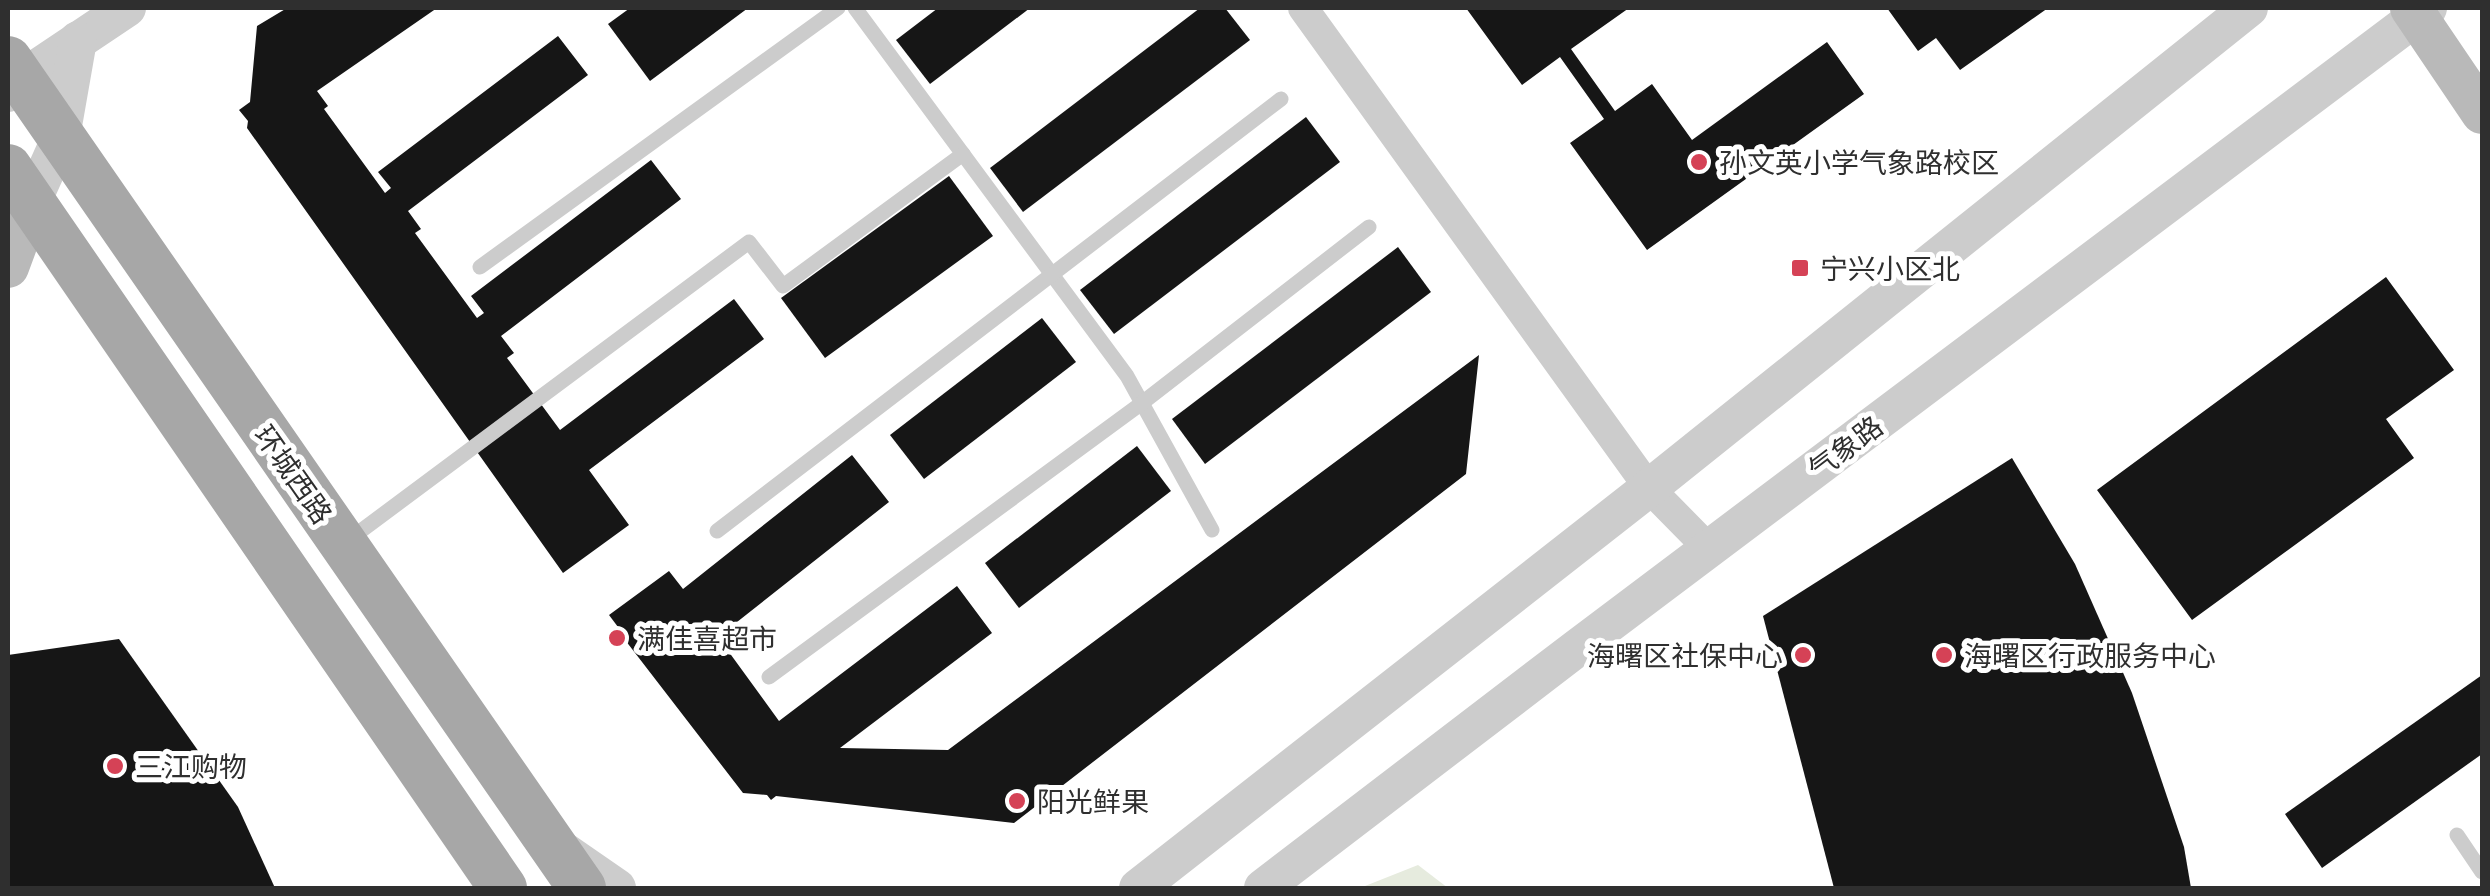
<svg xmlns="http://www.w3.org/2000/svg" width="2490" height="896" viewBox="0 0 2490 896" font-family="Barlow,'Noto Sans SC',sans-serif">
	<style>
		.green { fill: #e6ebde }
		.building { fill: #161616 }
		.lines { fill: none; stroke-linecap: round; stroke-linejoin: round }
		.service { stroke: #ccc; stroke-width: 15 }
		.minor { stroke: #ccc; stroke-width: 30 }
		.tertiary { stroke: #ccc; stroke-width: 38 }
		.secondary { stroke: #b9b9b9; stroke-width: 42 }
		.primary { stroke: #a7a7a7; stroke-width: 48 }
		.poi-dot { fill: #d54256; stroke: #fff; stroke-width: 4 }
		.labels { text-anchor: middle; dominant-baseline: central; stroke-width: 10; stroke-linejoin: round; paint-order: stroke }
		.poi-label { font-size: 28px; fill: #2f2f2f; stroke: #fff; text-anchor: start }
		.street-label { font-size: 28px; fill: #2f2f2f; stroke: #fff }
	</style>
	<rect width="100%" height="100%" fill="#fff"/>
	<path class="green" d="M1418,865L1448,888H1360Z"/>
	<g class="building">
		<path d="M287,8H437L317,91L328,106L324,109L385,193L391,188L378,172L558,36L588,75L408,211L421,229L415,233L477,318L484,313L471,296L651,160L681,199L501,336L514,353L507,358L560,430L734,299L764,339L589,470L629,525L563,573L247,128L248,121L239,110L250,102L257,26Z"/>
		<path d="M630,8H748L650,81L608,24Z"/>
		<path d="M938,8H1030L930,84L896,40Z"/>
		<path d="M1200,8H1225L1250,40L1023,212L990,168Z"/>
		<path d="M1466,8H1629L1571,49L1615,111L1652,84L1692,140L1827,42L1864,94L1647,250L1570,143L1604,119L1560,57L1522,85Z"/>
		<path d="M1887,8H2048L1960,70L1936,38L1918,51Z"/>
		<path d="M1306,117L1340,162L1114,334L1080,290Z"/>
		<path d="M949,176L993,236L825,358L781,298Z"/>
		<path d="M1398,247L1431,292L1205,464L1172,419Z"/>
		<path d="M2386,277L2454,370L2386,419L2414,458L2192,620L2097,490Z"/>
		<path d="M1042,318L1076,362L924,479L890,435Z"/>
		<path d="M1479,355L1466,474L1014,823L776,796L771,800L767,795L743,793L622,636L624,635L609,615L669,571L683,589L852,455L889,502L718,637L779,721L957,586L992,633L840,748L948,750Z"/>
		<path d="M1137,446L1171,491L1019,608L985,563Z"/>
		<path d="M2012,458L2075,564L2132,693L2184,847L2191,888H1834L1763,616Z"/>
		<path d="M119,639L238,807L275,888H8V655Z"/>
		<path d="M2482,675V754L2322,868L2285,814Z"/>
	</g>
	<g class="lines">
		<g class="service">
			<path d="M855,8L1127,376L1212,530"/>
			<path d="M480,267L838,8"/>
			<path d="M717,531L1281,99"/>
			<path d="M346,542L749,242L783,286L963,154"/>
			<path d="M769,677L1142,403L1369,227"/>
			<path d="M2457,835L2482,872"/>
		</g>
		<path class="minor" d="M1303,8L1649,488L1709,549"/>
		<g class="tertiary">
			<path d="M8,93L21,79L127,8"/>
			<path d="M32,202L61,137L78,40"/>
			<path d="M562,850L617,888"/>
			<path d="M1138,888L1649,488L2249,8"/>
			<path d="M1263,888L1577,648L2428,8"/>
		</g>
		<g class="secondary">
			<path d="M2411,8L2482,113"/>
			<path d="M8,267L32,202"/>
		</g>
		<g class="primary">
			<path d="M8,60L582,888"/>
			<path d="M8,168L503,888"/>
		</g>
	</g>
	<g class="poi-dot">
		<circle cx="1699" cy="162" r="10"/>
		<rect x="1790" y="258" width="20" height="20" rx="5"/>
		<circle cx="617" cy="638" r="10"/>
		<circle cx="1803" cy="655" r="10"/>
		<circle cx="1944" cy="655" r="10"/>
		<circle cx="115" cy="766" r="10"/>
		<circle cx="1017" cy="801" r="10"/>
	</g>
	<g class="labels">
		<g class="poi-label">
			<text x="1719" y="162">孙文英小学气象路校区</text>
			<text x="1820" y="268">宁兴小区北</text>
			<text x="637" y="638">满佳喜超市</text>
			<text x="1783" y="655" text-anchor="end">海曙区社保中心</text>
			<text x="1964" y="655">海曙区行政服务中心</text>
			<text x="135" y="766">三江购物</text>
			<text x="1037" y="801">阳光鲜果</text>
		</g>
		<g class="street-label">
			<text transform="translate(1845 447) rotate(-37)">气象路</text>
			<text transform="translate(294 474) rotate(55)">环城西路</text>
		</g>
	</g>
	<rect width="2490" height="896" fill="none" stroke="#2f2f2f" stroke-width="20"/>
</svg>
